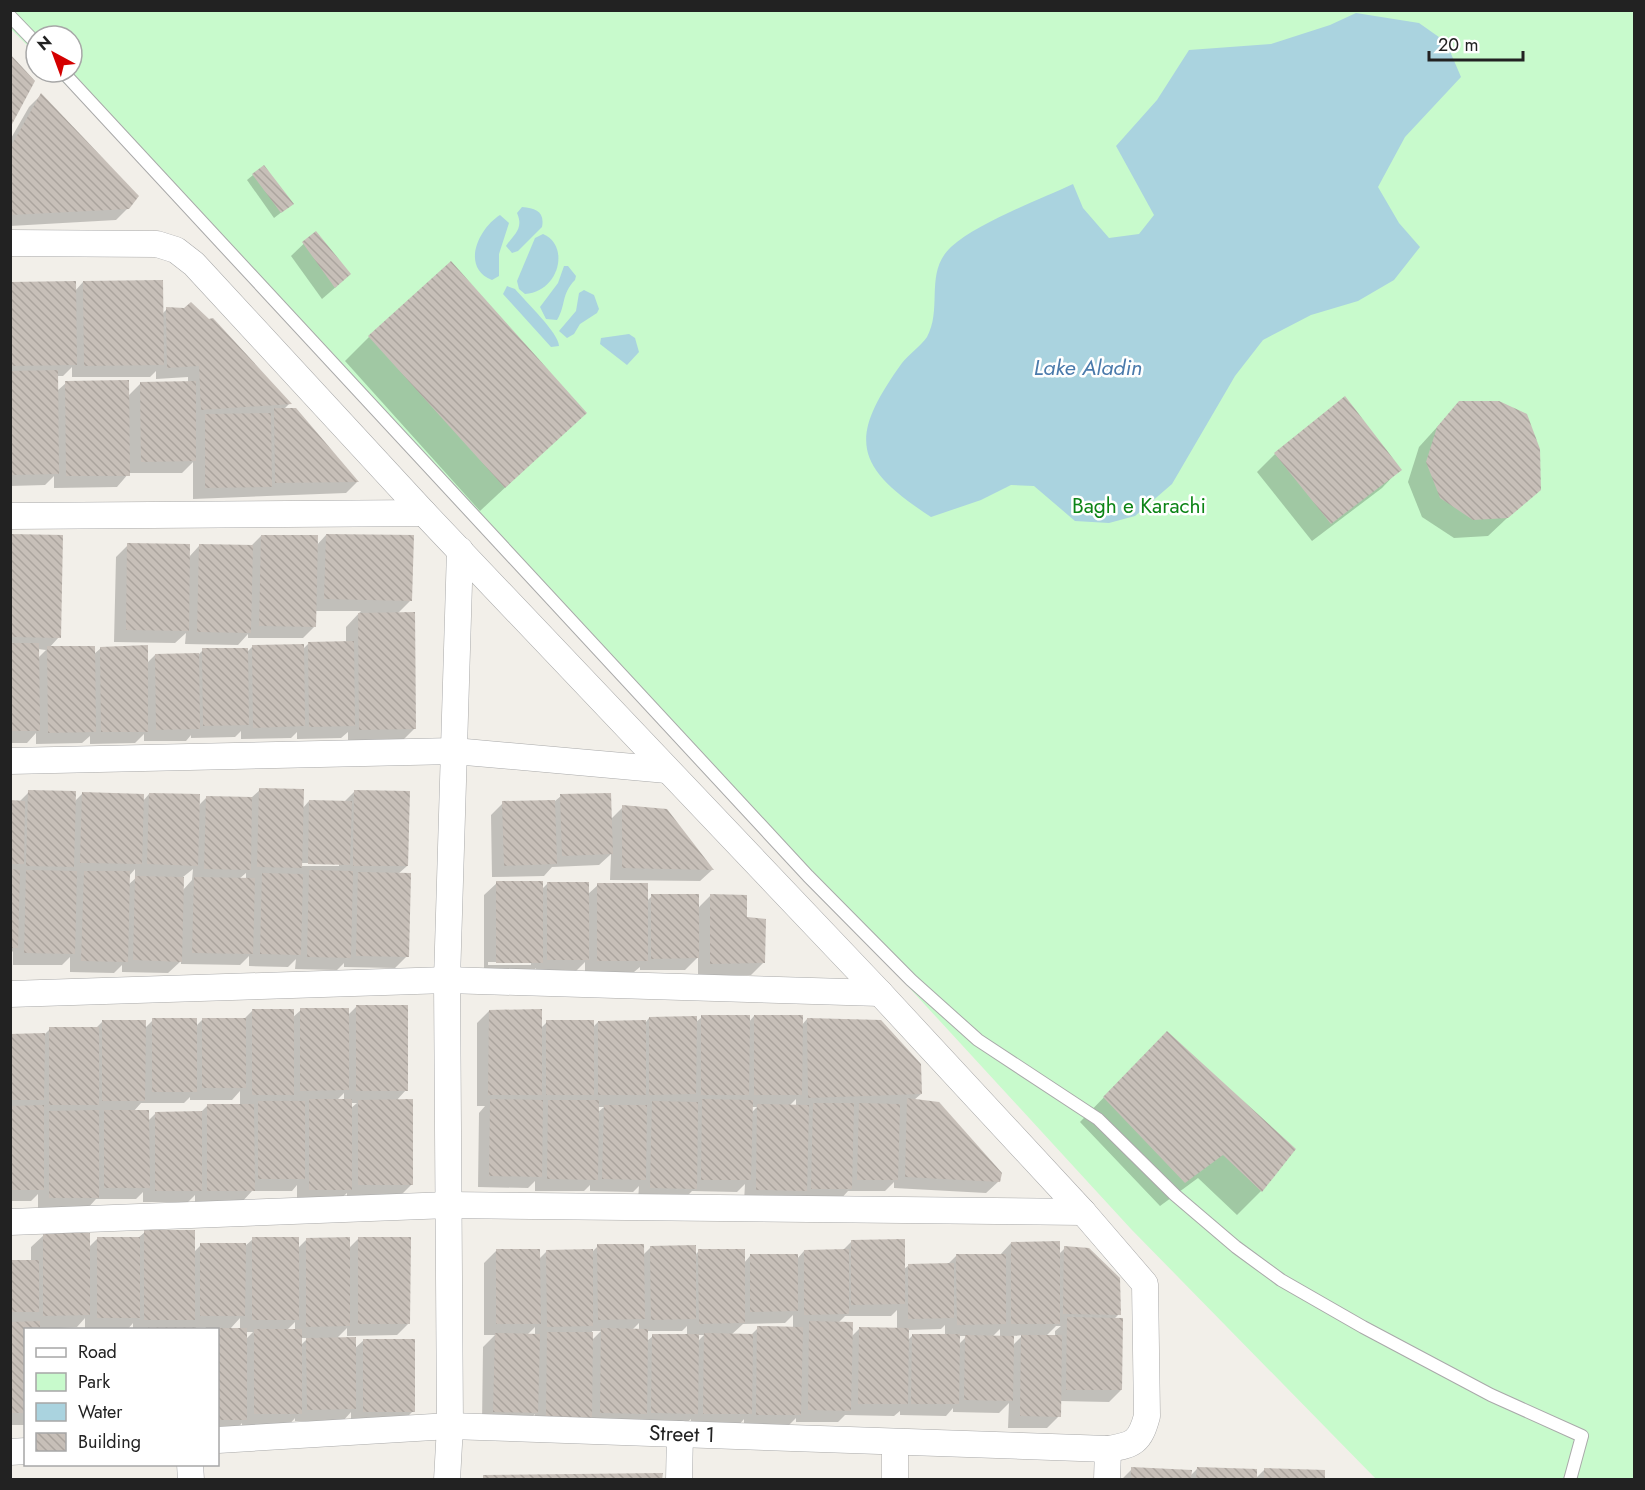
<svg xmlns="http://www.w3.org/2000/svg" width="1645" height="1490" viewBox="0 0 1645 1490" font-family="Jost,sans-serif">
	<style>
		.park { fill: #c8facc }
		.water { fill: #aad3df }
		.shadow { fill: #0003; fill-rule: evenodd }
		.building { fill: url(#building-back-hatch) }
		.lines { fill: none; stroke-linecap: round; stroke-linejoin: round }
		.service-casing { stroke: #a9a9a9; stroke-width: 14 }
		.minor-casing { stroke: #a9a9a9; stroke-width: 27 }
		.service { stroke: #fff; stroke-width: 12 }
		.minor { stroke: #fff; stroke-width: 26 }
		.labels { text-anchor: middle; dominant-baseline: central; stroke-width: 5; stroke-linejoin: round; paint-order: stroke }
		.park-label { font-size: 21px; fill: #0c8416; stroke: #fff }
		.street-label { font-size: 21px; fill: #222; stroke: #fff }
		.water-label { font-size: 22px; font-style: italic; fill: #4a7aab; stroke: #fff }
	</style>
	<defs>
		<pattern id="building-back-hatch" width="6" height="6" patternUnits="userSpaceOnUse" patternTransform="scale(1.5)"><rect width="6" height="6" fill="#c7bfb8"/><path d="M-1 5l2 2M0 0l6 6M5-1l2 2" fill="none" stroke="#aba49e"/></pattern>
	</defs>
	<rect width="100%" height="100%" fill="#f2efe9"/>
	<path class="park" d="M10,11H1634V1479H1376L1131,1229L497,539L183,203L53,72H72V36H36V54L11,29Z"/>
	<g class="water">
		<path d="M1356,13L1419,23L1446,42L1461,77L1405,137L1378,187L1399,223L1420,247L1394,280L1358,301L1311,315L1263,340L1235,376L1172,484L1135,516L1109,523L1075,521L1034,486L1011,485L981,500L931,517C853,466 848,438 902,363C909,354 921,346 927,337C943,308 924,272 951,247C979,222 1039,200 1073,184L1083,208L1109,238L1139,234L1154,215L1116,146L1157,100L1189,50L1271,44L1330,25Z"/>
		<path d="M522,207C536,208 545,212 542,227L518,251L512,253L506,246C514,234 524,229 517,213Z"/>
		<path d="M500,215L509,223L499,254V276L492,280C460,267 479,228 500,215Z"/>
		<path d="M543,234C570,245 560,291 525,294L519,289L517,281L535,238Z"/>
		<path d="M564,266H568L576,276L575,280C561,294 566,306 557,320L546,319L540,307L558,283Z"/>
		<path d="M507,286L515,289C525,301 559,333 559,346L551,347L503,294Z"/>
		<path d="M584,290L594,295L599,309L597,313L580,324L574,334L567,338L559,331L576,311L579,293Z"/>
		<path d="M629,334L635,338L639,352L627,365L600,344L601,338Z"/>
	</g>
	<g class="shadow">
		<path d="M41,95L128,208L116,220L10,226V140L29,107Z"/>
		<path d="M253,175L292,204L274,218L247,180Z"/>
		<path d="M315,233L337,286L322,299L291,256Z"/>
		<path d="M83,282L162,314L167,309L289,404L284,409L357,482L346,493L193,499V462L182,473H129L117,487L54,488V476L45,485L10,486V283L75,291ZM72,367V377H150L156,371V379L188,377V382L141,383L128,396L66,383L57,391V376H63Z"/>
		<path d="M369,337L585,413L480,511L345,361Z"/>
		<path d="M1459,403L1523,503L1488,536L1454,538L1422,517L1408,482L1419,447Z"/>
		<path d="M1275,454L1400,469L1382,488L1312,541L1257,472Z"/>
		<path d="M326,535L411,600L397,614L415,728L403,740L348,741V732L341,738L297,739V732L291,738L241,739V731L235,737L191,738V735L186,741H144V734L135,743L90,744V736L82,743L36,744V733L27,743H10V536L59,637L49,648L93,655L101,648L146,664L155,655H198L203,650L247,652L252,647L302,650L309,643L346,642V627L361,611H315V626L303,638H248V634L238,645L185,644L186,633L175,643L114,642L116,557L128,545L189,557L199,546H251L261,536L316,546ZM38,649L46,650L38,658Z"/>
		<path d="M260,790L302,809L309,801L344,802L355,791L407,866L398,874L407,956L395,968L344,967V963L337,970L295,969L296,959L288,967L249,966V956L240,965L181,964V961L168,973L122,972V965L114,973L70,972V957L62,965H13V951L10,954V802H19L29,792L74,802L82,794L143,801L149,794L198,806L206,798H251ZM300,863H339V866H300ZM135,869V876H138L128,885L129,876ZM193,869L192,880L183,890V877ZM246,873V880L239,879Z"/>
		<path d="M561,796L611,819L623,807L712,870L700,881L610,880L611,854L599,865L552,867L544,876L492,877L491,815L503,803L555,801Z"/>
		<path d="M497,883L541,890L548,883L588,894L598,885L647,901L652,896L698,908L711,895L745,918L763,963L751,975H698V957L685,970H640V967L634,972L585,973V962L575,972H536V968L529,975H484V895ZM488,962H531V965H488Z"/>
		<path d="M356,1007L406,1090L396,1101L412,1184L400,1196L347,1197V1193L338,1201H297V1185L292,1191H252L241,1203H195V1195L188,1202H143V1192L136,1199H96L86,1210H38V1194L31,1201H10V1035H44L50,1029H95L102,1022L144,1029L153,1020L196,1026L202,1020L244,1019L253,1010L292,1018L301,1010L347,1016ZM240,1091V1105L207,1106L200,1113H156L148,1121L133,1112L141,1103H184L190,1097V1100H232ZM344,1093V1100H337ZM350,1103H357L350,1109Z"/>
		<path d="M489,1011L541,1028L547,1022L592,1028L598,1022H646L649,1018L695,1023L702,1017L748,1023L754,1016L801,1026L807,1019L921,1094L914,1100L999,1181L986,1193L894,1188V1182L885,1191H848L839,1201L744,1202L745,1184L737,1192L692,1191L683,1200H638L639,1186L633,1192L590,1191V1185L584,1191H535V1181L528,1188L478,1187L479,1113L485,1106H477V1023ZM796,1099V1106H789ZM597,1107H604L597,1113ZM751,1107H757L751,1113Z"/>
		<path d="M1143,1057L1294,1150L1261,1191L1237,1215L1198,1178L1160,1206L1080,1122Z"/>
		<path d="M145,1232L194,1252L201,1245L244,1247L253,1239L298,1248L307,1239L349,1248L359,1238L409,1323L397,1335L347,1336V1328L336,1339L354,1349L364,1340L413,1411L401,1423H351V1412L343,1421H295V1418L288,1426H242V1423L234,1432H218V1330H204L206,1327L133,1330V1323L127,1330H85V1318L77,1327L26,1330V1425H10V1261H31V1247L44,1235L89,1247L97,1239L138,1238ZM240,1318V1329H230ZM295,1322V1330H287ZM246,1332H253L246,1339ZM300,1338H308L300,1346Z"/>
		<path d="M852,1241L903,1270L909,1265L948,1264L957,1255H1000L1011,1243L1059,1254L1065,1248L1119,1314L1114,1319L1121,1390L1109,1402L1059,1401V1416L1047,1428H1008L1009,1403L999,1413L953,1412V1408L946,1416L900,1415V1411L894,1416L845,1415L838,1422H796V1418L788,1426H744V1419L738,1426H691V1419L684,1425H639L640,1419L633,1425L534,1429L535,1414L524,1424H482L483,1347L495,1335H484V1263L496,1251L539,1259L547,1251H593L598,1246L643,1255L651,1247L694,1256L699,1251L744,1263L750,1256L797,1259L804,1251L843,1250ZM897,1310V1329L860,1328L851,1337L838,1323L845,1316H891ZM793,1315V1328H758L751,1335H731L743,1324L785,1323ZM639,1323V1330H632ZM945,1325V1336L913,1335L907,1341L908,1330L941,1329ZM687,1326V1336H653L646,1342V1331H682ZM1056,1326H1061L1055,1331V1337H1045ZM535,1327V1335H527ZM1000,1329V1337H992ZM592,1331H601L592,1340ZM698,1335H704L698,1341ZM1023,1335L1012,1346V1336ZM959,1336H967L959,1344Z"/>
		<path d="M1132,1469L1190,1476L1197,1469L1255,1479L1265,1469L1323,1480H1121Z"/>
	</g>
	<g class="building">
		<path d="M10,54L35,81L10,128Z"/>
		<path d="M41,93L139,196L129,209L10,215V148Z"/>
		<path d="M264,165L294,204L281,213L252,174Z"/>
		<path d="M316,231L351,274L335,288L302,242Z"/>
		<path d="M451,261L587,413L505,488L368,336Z"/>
		<path d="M163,280L164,365L84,366L83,281Z"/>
		<path d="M76,281L77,365L10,366V282Z"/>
		<path d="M191,302L209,319L213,318L292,404L201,410L199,366L167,368L166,307L184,308Z"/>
		<path d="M58,370L59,474L10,475V371Z"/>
		<path d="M129,380L130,476H66L65,381Z"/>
		<path d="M196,381V461L141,462L140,382Z"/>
		<path d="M1345,396L1402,470L1331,524L1274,453Z"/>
		<path d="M1459,401H1499L1527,414L1540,449L1541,490L1508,518L1473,520L1440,498L1426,462L1437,427Z"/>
		<path d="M274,408H296L359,482L275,483Z"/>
		<path d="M271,413L272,487L205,488V414Z"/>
		<path d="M10,534L63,535L61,638L10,637Z"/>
		<path d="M326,534L414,535L412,601L324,599Z"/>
		<path d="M261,535H318L316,627L259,626Z"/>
		<path d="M127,543L190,544L189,631L126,630Z"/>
		<path d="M199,544L253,545L251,633L197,632Z"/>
		<path d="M415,612L416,729L359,730L358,613Z"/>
		<path d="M354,641L355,726L309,727L308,642Z"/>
		<path d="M10,643H39L40,731H10Z"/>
		<path d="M304,644L305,726L253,728L252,645Z"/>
		<path d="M148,645V732H101L100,647Z"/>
		<path d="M47,646H95L96,732L48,733Z"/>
		<path d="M202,648H248L249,725L203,726Z"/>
		<path d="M199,653L200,729L156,730L155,654Z"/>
		<path d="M259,788L304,789L302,868L257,867Z"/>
		<path d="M28,790L76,791L74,867L26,866Z"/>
		<path d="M354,790L410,791L408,866H353Z"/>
		<path d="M82,792L144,794L142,864L80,863Z"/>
		<path d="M149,793L200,794L198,866L147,864Z"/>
		<path d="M611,793L613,854L562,856L560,794Z"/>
		<path d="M206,796L252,797L251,870L204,869Z"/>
		<path d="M10,800L25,801L24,864H10Z"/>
		<path d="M309,800L352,801L350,865L308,864Z"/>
		<path d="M555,800L557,864L504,866L502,801Z"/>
		<path d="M622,805L667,809L714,870L622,868Z"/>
		<path d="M10,869L20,870L18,948H10Z"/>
		<path d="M26,870L77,871L75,954L24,953Z"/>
		<path d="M309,870L353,871L351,958L307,957Z"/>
		<path d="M84,871H130L128,962L81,961Z"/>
		<path d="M358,872L411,873L409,957L356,956Z"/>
		<path d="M262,873L303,874L301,955L260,954Z"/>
		<path d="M135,876L184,877L182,962L133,960Z"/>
		<path d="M194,877L255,878L253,954L192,953Z"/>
		<rect x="496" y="881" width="47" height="82"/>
		<rect x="547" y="882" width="42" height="78"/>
		<rect x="597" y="883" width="51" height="78"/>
		<path d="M651,894H699V958L651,959Z"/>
		<path d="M710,894L747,895V917L766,919L765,963L710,964Z"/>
		<rect x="356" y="1005" width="52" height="86"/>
		<path d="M300,1008H349V1090L300,1091Z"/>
		<rect x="252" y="1009" width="42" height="86"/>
		<path d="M542,1009V1095H488L489,1010Z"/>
		<path d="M701,1015H750L749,1095H701Z"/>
		<path d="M754,1015H803L802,1095H754Z"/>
		<path d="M697,1016L696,1094L649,1095V1017Z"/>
		<rect x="152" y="1018" width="45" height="74"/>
		<rect x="202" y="1018" width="44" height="70"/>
		<path d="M807,1018L881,1020L921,1064L922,1094L808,1098Z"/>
		<path d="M102,1020H146L145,1101H102Z"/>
		<rect x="546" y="1020" width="48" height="75"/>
		<path d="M646,1020V1095H598V1021Z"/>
		<rect x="49" y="1027" width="50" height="78"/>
		<path d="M1167,1031L1296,1149L1262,1192L1223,1155L1185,1183L1103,1097Z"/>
		<path d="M45,1033L44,1100H10V1034Z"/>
		<path d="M907,1098L939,1102L1002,1173L1000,1182L905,1177Z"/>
		<rect x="309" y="1099" width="43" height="91"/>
		<path d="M413,1099V1185H358V1100Z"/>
		<path d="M490,1099L543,1100L542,1177L489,1176Z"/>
		<path d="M702,1099L753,1100L751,1180H701Z"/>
		<path d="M548,1100H599L598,1180L547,1179Z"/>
		<rect x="258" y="1101" width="47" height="78"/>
		<path d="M652,1101L698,1102L697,1189L650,1188Z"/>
		<path d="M813,1103H854L852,1189H811Z"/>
		<path d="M859,1103L900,1104L898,1180H857Z"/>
		<path d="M207,1104H254L255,1191H207Z"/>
		<path d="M757,1104L809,1105L807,1191L756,1190Z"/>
		<path d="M44,1105V1190H10V1106Z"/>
		<path d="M604,1105H647L646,1180L602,1179Z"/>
		<path d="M99,1110V1198H49V1111Z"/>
		<path d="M104,1110H149L150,1188H104Z"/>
		<path d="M202,1111V1191H155V1112Z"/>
		<rect x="144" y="1230" width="51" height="90"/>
		<path d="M43,1233H90V1315L43,1316Z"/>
		<rect x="97" y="1237" width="43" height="81"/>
		<rect x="252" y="1237" width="47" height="83"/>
		<path d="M350,1237V1326L306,1327V1238Z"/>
		<path d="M358,1237H411L410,1324H358Z"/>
		<path d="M905,1239V1304L851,1305V1240Z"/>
		<path d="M1060,1241V1324H1011V1242Z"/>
		<path d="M200,1243H246L245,1316H200Z"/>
		<path d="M597,1244H644L645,1319L598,1320Z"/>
		<path d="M696,1245V1319L651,1320L650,1246Z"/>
		<path d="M1064,1246L1089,1248L1120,1278L1121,1315L1063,1314Z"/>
		<path d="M496,1249H540L541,1324H496Z"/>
		<path d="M593,1249V1326L547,1327L546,1250Z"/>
		<path d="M698,1249H745V1323L699,1324Z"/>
		<path d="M849,1249V1314L804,1315V1250Z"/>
		<path d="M750,1254H798V1311L750,1312Z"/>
		<path d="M956,1254H1006V1324L957,1325Z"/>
		<rect x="10" y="1260" width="29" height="52"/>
		<path d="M954,1263V1318L908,1319V1264Z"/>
		<path d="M1067,1317L1123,1318L1122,1390H1066Z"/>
		<path d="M40,1321V1330H26V1413H10V1322Z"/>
		<path d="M809,1321L853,1322L851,1411L808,1410Z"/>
		<path d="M757,1326L803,1327L801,1415H756Z"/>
		<rect x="148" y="1327" width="48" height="3"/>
		<path d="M859,1327L909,1328L908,1404H858Z"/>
		<rect x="218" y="1328" width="29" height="92"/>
		<path d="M601,1328L648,1329L647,1414L600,1413Z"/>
		<rect x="254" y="1329" width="48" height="85"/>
		<path d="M547,1332H593L592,1418H546Z"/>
		<path d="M495,1333L540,1334L538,1413L493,1412Z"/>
		<path d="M704,1333L753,1334L752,1414H703Z"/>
		<path d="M652,1334H699L698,1414L651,1413Z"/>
		<path d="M912,1334H960L959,1404H911Z"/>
		<path d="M965,1335L1014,1336L1013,1401L964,1400Z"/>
		<path d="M1021,1335H1062L1061,1417L1020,1416Z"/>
		<path d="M356,1337V1409L307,1410L306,1338Z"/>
		<rect x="363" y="1339" width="52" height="73"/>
		<path d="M1131,1467L1192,1470L1191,1480H1131Z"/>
		<path d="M1197,1467L1257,1469V1480H1196Z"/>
		<path d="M1264,1468L1325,1470V1480H1264Z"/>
		<path d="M663,1473L662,1480H483V1475Z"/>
	</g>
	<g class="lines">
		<defs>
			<g id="service">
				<path d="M10,16L36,43"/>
				<path d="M63,72L808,876L911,980L978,1040L1098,1119L1175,1195L1236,1247L1281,1280L1363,1327L1491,1395L1582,1436L1570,1480"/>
			</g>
			<g id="minor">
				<path d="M10,243L157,244L176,250L194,264L424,513L880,993L1083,1212L1145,1284L1147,1416C1140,1442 1134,1445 1108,1449L450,1426L218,1440"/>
				<path d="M10,516L424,513"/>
				<path d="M10,761L454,751L667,770"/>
				<path d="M10,994L447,980L880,993"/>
				<path d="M10,1222L449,1205L1083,1212"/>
				<path d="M10,1452L26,1451"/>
				<path d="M190,1464L191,1480"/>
				<path d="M447,1480L450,1426L447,980L460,550"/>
				<path d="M679,1480L680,1434"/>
				<path d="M895,1480V1442"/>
				<path d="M1107,1480L1108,1449"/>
			</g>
		</defs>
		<use href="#service" class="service-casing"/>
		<use href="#minor" class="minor-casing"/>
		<use href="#service" class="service"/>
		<use href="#minor" class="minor"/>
	</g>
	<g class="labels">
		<g class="park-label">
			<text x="1139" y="506">Bagh e Karachi</text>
		</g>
		<g class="street-label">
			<text transform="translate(682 1434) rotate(2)">Street 1</text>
		</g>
		<g class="water-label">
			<text x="1088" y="367">Lake Aladin</text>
		</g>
	</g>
	<rect width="1645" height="1490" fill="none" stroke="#222222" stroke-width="24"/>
	<rect x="24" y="1328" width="195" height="138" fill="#ffffff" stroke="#a7a7a7" stroke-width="1.5"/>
	<rect x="36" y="1348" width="30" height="9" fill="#ffffff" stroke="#a7a7a7" stroke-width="1.5"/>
	<text x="78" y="1358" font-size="18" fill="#222222">Road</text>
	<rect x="36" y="1373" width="30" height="18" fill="#c8facc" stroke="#a7a7a7" stroke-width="1.5"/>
	<text x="78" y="1388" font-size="18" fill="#222222">Park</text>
	<rect x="36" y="1403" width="30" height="18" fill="#aad3df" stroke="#a7a7a7" stroke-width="1.5"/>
	<text x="78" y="1418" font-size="18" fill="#222222">Water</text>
	<rect x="36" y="1433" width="30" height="18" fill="url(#building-back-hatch)" stroke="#a7a7a7" stroke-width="1.5"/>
	<text x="78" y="1448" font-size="18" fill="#222222">Building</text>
	<g transform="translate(54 54) rotate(319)"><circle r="28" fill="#ffffff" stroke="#a7a7a7" stroke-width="1.5"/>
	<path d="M0-4.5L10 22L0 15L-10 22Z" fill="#d40000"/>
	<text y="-9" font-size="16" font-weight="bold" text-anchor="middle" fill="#222222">N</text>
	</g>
	<path d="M1429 51v9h94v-9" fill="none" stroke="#222222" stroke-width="3"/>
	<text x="1438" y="51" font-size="18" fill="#222222" stroke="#ffffff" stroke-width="4.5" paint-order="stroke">20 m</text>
</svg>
